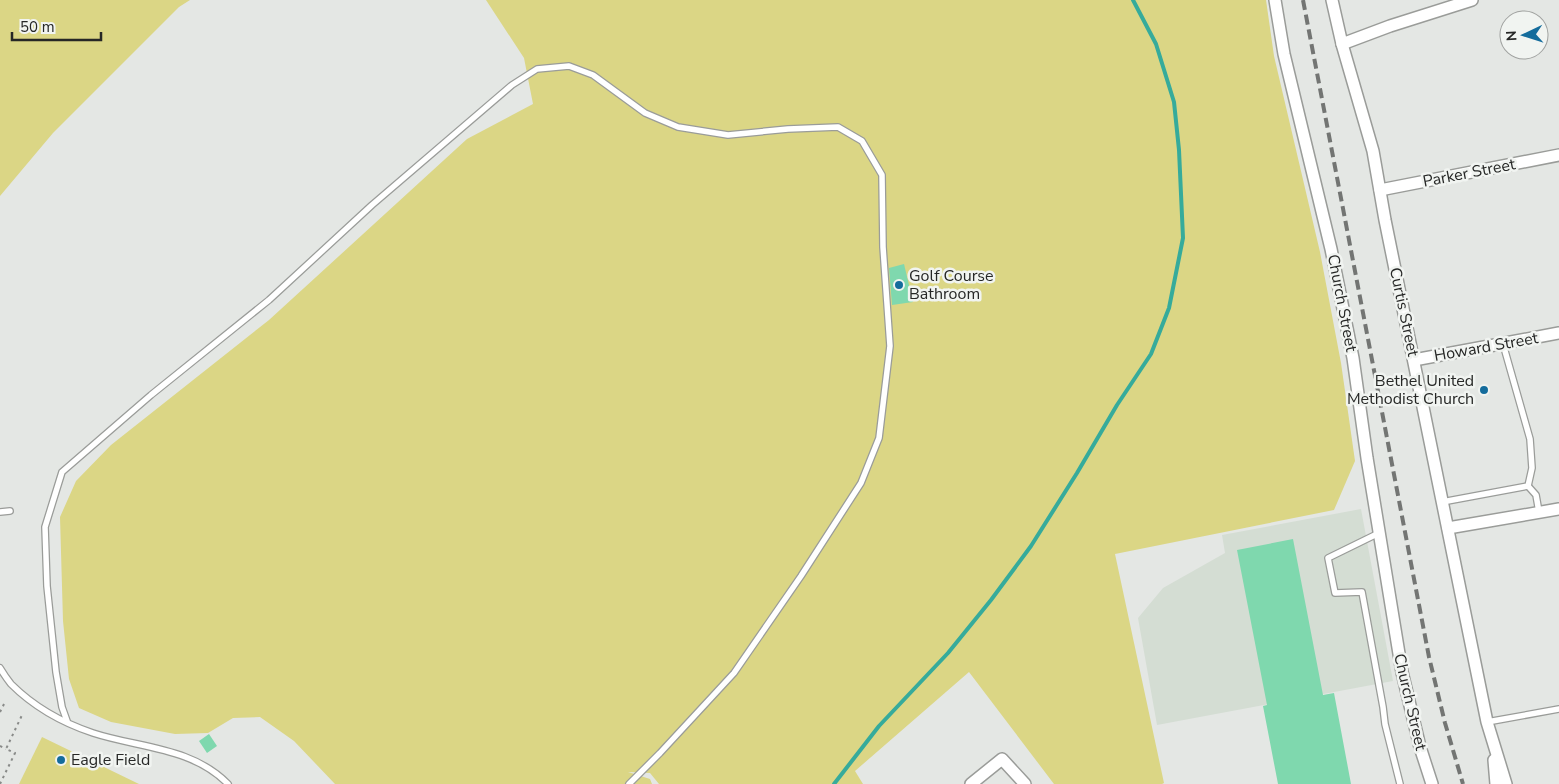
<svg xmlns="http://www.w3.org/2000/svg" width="1559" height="784" viewBox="0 0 1559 784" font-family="'Nunito Sans',sans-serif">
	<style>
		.built { fill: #d4ddd3 }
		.green { fill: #dbd685 }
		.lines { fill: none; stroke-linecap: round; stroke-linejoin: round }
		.stream { stroke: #36ab9b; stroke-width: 4 }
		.building { fill: #7fd8ae }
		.service-casing { stroke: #9a9c99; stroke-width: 8 }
		.minor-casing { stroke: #9a9c99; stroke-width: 14 }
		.path { stroke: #898b89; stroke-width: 2; stroke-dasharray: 2.5 4; stroke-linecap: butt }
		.service { stroke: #fff; stroke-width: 5.5 }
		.minor { stroke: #fff; stroke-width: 11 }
		.rail { stroke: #737573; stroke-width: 4; stroke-dasharray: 10 5; stroke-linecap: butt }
		.poi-dot { fill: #146c9c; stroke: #f1f4f1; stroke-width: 2 }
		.labels { text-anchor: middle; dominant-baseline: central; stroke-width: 5; stroke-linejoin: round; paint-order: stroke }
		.street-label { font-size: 16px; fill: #262726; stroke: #f1f4f1 }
		.poi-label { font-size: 16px; fill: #262726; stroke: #f1f4f1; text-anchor: start }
	</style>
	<rect width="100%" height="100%" fill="#e4e7e4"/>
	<path class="built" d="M1361,509L1393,681L1157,725L1138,618L1163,588L1225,553L1222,535Z"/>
	<g class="green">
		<path d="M0,0H190L179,7L53,133L0,196Z"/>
		<path d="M486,0H1266L1274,56L1320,252L1341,363L1355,461L1334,510L1115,554L1164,783L1162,784H1054L969,672L855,771L863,784H659L650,773L628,772L650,779L652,784H335L294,741L260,717L233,718L208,733L175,734L111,722L79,708L69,679L63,621L60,517L76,481L111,445L269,320L467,139L533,104L524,58Z"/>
		<path d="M42,737L139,784H19Z"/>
	</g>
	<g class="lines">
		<path class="stream" d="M834,784L879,726L948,653L991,600L1031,546L1077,473L1117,405L1151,354L1169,308L1183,238L1179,150L1174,102L1156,44L1133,0"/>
	</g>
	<g class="building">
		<path d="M904,264L913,302L892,305L889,268Z"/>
		<path d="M1293,539L1323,695L1334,693L1351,784H1278L1263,706L1267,705L1237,550Z"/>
		<path d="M209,734L217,746L207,753L199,741Z"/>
	</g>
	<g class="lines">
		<defs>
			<g id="service">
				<path d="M1503,344L1530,439L1532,468L1528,486"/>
				<path d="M1528,486L1536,495L1539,512"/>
				<path d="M1442,502L1528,486"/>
				<path d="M0,512L10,511"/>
				<path d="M1379,533L1328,558L1335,593L1362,592L1383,707L1385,724L1400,784"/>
				<path d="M0,668C3,673 7,679 11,684C33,706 63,723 93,733C139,748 192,747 228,784"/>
				<path d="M67,721L62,707L56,672L47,586L45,527L62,472L151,395L269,300L372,205L512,85L537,69L569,66L593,75L645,113L678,127L728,135L788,129L838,127L862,141L882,175L883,247L890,346L879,438L861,483L801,576L734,673L660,753L629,784"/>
				<path d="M1487,722L1559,709"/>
			</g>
			<g id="minor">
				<path d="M1275,0L1284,54L1331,249L1353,358L1367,458L1402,672L1420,747L1432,784"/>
				<path d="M1332,0L1342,44L1373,151L1385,220L1487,722L1506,784"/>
				<path d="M1342,44L1390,26L1472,0"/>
				<path d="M1380,190L1559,155"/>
				<path d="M1414,360L1559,333"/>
				<path d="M1448,528L1559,509"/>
				<path d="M1494,760L1496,784"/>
				<path d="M971,784L1002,759L1025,784"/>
			</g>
		</defs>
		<use href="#service" class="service-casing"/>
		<use href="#minor" class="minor-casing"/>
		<g class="path">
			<path d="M0,712L4,704"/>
			<path d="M0,746L6,749"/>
			<path d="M0,784L15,753L6,749L23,713"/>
		</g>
		<use href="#service" class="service"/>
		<use href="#minor" class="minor"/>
		<path class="rail" d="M1303,0L1429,657L1445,723L1463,784"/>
	</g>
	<g class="poi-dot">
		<circle cx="899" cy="285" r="5"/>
		<circle cx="1484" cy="390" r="5"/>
		<circle cx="61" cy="760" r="5"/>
	</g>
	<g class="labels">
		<g class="street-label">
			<text transform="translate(1469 173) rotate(-11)">Parker Street</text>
			<text transform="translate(1342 303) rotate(79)">Church Street</text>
			<text transform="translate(1404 312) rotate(78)">Curtis Street</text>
			<text transform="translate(1486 347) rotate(-10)">Howard Street</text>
			<text transform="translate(1410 702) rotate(77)">Church Street</text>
		</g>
		<g class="poi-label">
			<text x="909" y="276">Golf Course<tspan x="909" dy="18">Bathroom</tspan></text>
			<text x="1474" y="381" text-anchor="end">Bethel United<tspan x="1474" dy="18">Methodist Church</tspan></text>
			<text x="71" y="760">Eagle Field</text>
		</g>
	</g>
	<g transform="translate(1524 35) rotate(266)"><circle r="24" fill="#f1f4f1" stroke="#a0a2a0"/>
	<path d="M0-4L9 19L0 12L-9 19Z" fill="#146c9c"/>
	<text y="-8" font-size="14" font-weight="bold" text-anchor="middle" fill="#262726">N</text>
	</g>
	<path d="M12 32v8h89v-8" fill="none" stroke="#262726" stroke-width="2.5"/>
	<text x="20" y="32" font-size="15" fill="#262726" stroke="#f1f4f1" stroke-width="4" paint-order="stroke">50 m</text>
</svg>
